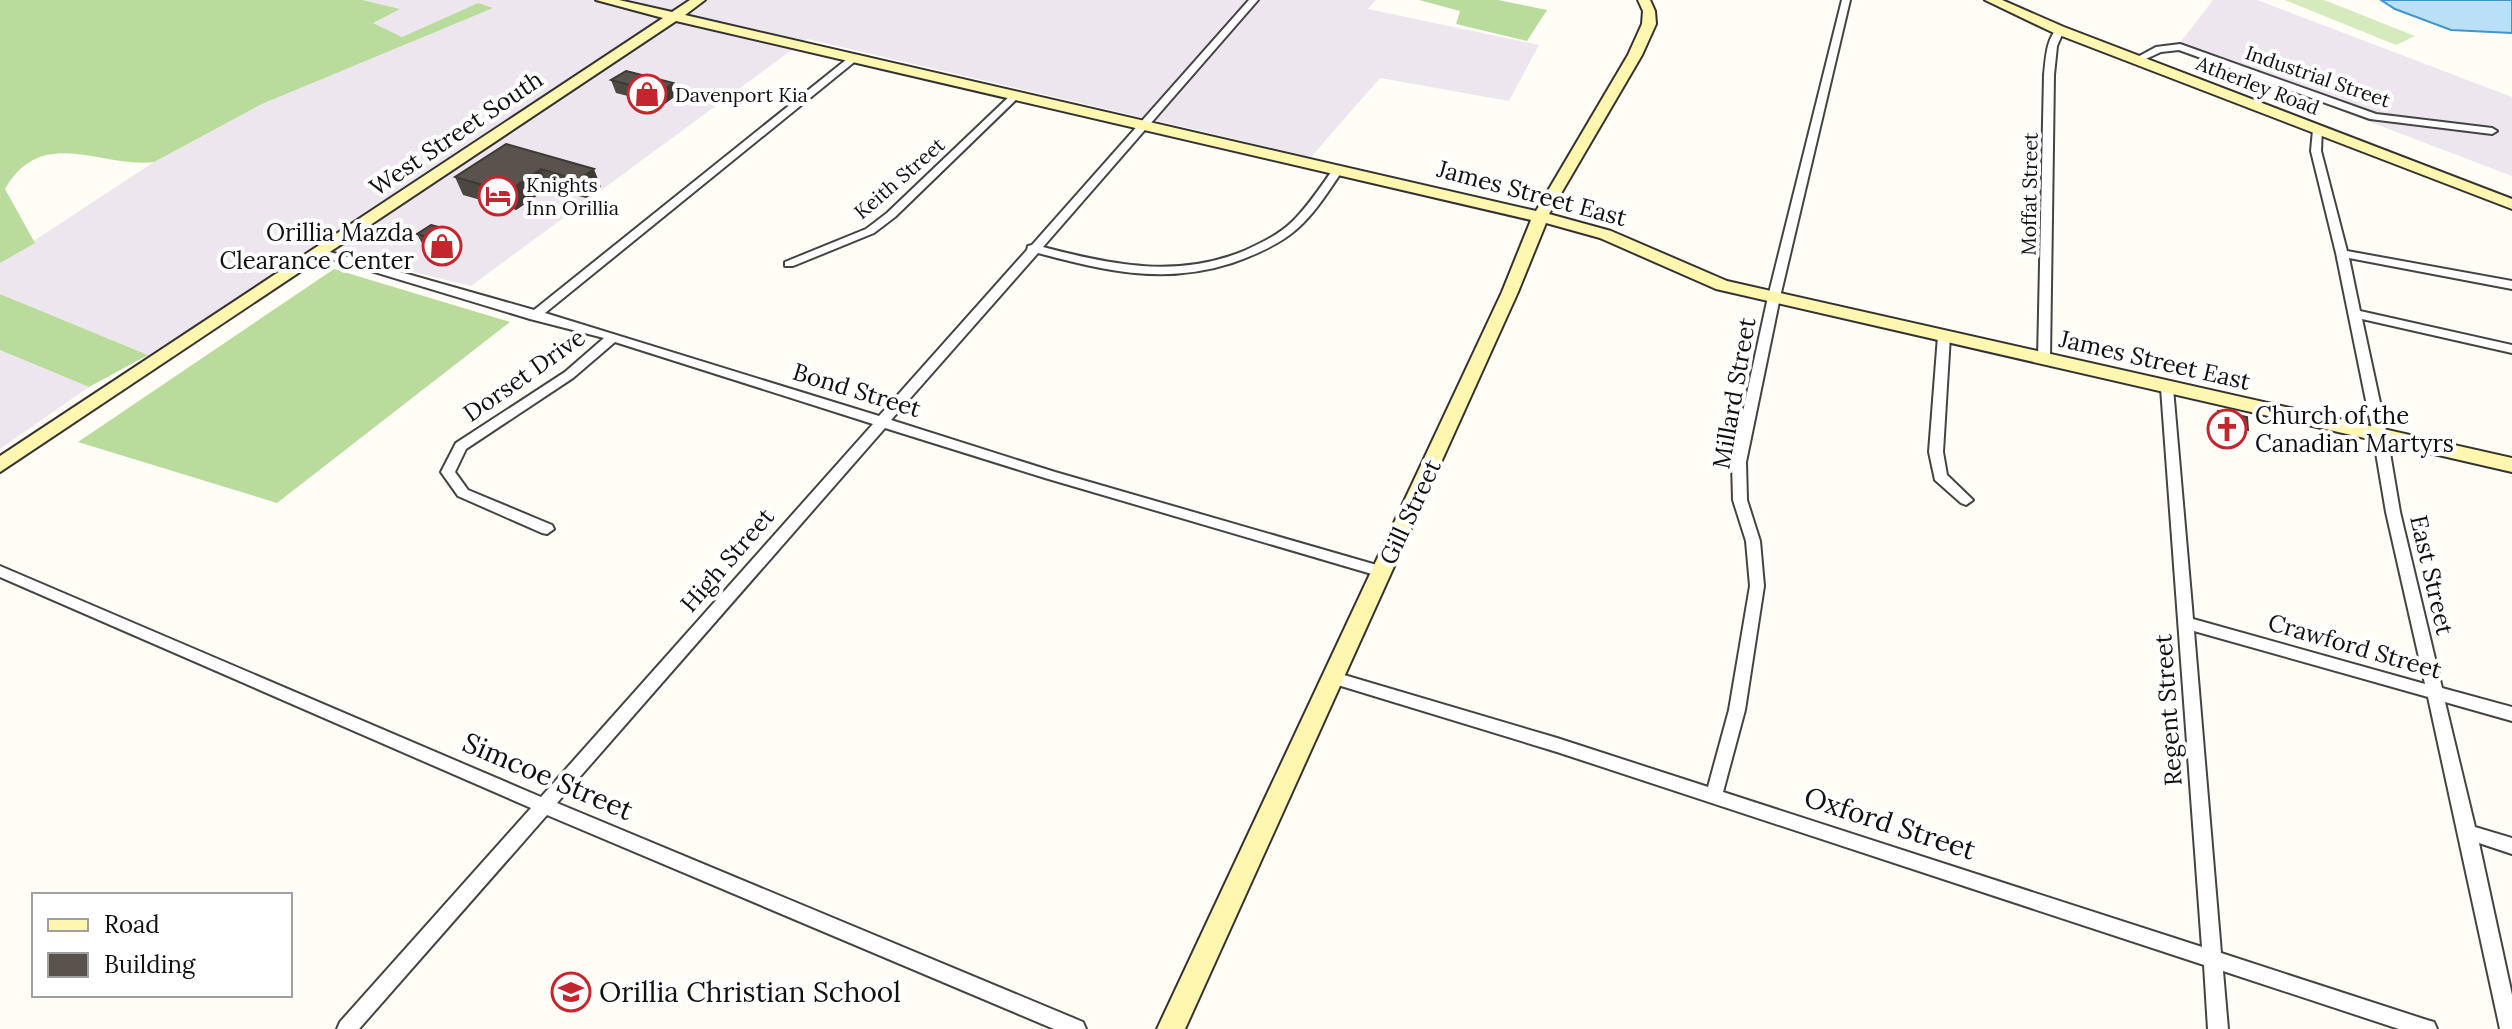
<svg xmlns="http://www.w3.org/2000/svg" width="2512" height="1029" viewBox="0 0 2512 1029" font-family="Lora,serif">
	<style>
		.industrial { fill: #eee6ef }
		.green { fill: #d5ebbd }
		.forest { fill: #b9dc9c }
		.water { fill: #b9e0f7; stroke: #3f96cf; stroke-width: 2 }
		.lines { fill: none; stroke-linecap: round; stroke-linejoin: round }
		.street-casing { stroke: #444; stroke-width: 4 }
		.secondary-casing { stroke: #333; stroke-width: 4 }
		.street { fill: #fff; fill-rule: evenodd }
		.secondary { fill: #fff6b0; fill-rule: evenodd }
		.wall { fill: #4d4742 }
		.shaded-wall { fill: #3f3936 }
		.building { fill: #5a524d; stroke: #3f3936; stroke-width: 2 }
		.labels { text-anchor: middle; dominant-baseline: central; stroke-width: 8; stroke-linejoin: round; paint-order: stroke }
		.far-street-label { font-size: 20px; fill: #111; stroke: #fff }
		.far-poi-label { font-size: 20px; fill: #111; stroke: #fff; text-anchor: start }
		.street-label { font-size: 24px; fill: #111; stroke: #fff }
		.poi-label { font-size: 24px; fill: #111; stroke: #fff; text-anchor: end }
		.near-street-label { font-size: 28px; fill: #111; stroke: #fff }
		.near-poi-label { font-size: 28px; fill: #111; stroke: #fff; text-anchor: start }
	</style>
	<rect width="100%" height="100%" fill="#fffdf5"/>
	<g class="industrial">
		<path d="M362,0H1376L1368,9L1539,45L1509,101L1380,78L1311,157L807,39L471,286L317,249L148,355L0,294V263L154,162L262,104L492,8L478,3L402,37L372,23L398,9Z"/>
		<path d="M2213,0H2257L2512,97V176L2176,48Z"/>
		<path d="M0,350L89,387L0,449Z"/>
	</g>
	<path class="green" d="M2285,0H2324L2415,36L2396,45Z"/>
	<g class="forest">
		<path d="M0,0H362L400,9L373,23L402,37L478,3L493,8L262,104L154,162C103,169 42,124 5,189L35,243L0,263Z"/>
		<path d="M1419,0H1498L1547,10L1527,41L1456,24L1460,11Z"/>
		<path d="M334,269L510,322L277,503L78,442Z"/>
		<path d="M0,294L148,355L89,387L0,350Z"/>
	</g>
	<path class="water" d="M2381,0H2512V33L2451,30L2395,9Z"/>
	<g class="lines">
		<defs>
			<g id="street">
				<path d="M1249,0H1258L1043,247C1112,265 1178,279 1246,250C1263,242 1280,234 1293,221C1309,205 1321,186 1334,168H1342L1343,170C1329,190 1316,212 1298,228C1279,245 1255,255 1232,263C1163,285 1106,271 1038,253L891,420L1055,472L1387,568L1389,572L1387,576L1382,577L1045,478L885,428L557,803L1083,1022L1086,1029H1054L547,815L359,1029H337L340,1022L531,808L0,577V566L541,797L873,424L615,342L573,378L466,449L455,472L468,490L552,525L554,529L547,534L542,533L458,496L441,472L456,443L565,372L604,338L530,319L315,254V250H323L534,310L852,55H858V59L545,313L879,416L1027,250L1028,246L1032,245Z"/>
				<path d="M1842,0H1850L1780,297L1746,462L1747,500L1760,541L1764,586L1745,710L1723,792L2202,947L2161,388L2162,385H2172L2173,388L2193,619L2425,684L2386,512L2373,435L2336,253L2311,151L2313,130L2322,128L2321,151L2347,251L2512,281V289L2349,258L2360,311L2512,345V353L2362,319L2387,435L2400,512L2442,688L2512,707V721L2445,702L2475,827L2512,838V854L2479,843L2512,995V1029H2500L2428,697L2194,631L2221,953L2427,1020L2434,1022L2437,1029H2399L2223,971L2228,1029H2208L2204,965L1557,752L1328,682L1326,678L1328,674L1334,672L1557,738L1708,787L1729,710L1750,586L1746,541L1733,500L1732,462L1768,297Z"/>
				<path d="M2059,27L2064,30L2057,46L2054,75L2050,359L2044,363L2038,359L2044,75C2046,58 2046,38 2059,27Z"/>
				<path d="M2180,44L2376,114L2492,128L2497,131L2492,134L2370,119L2179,50L2161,52L2137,63L2132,60L2156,47Z"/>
				<path d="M1014,92L1022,94L895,217L874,233L793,266H785V262L866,229L887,213Z"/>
				<path d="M1944,332L1950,336L1943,452L1947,475L1973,500L1966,505L1961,503L1935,480L1929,452L1938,336Z"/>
			</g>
			<g id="secondary">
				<path d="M596,0H619L672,12L690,0H705L685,15L1536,211L1628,55L1642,24L1643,11L1638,0H1650L1655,11L1656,24L1642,55L1549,214L1611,231L1727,281L2512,458V472L1716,289L1600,238L1546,223L1518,292L1185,1029H1157L1502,292L1531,220L676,21L0,472V456L663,18Z"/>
				<path d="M1985,0H2002L2064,27L2512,199V209L2054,33Z"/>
			</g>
		</defs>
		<use href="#street" class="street-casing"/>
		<use href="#secondary" class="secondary-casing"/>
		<use href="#street" class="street"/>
		<use href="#secondary" class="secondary"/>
	</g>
	<g class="wall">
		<path d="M611,80L677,95L663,105L616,93Z"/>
		<path d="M506,144L601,187L586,198L548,188L516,210L463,195L455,177Z"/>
		<path d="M417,234L460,244L446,254L424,247Z"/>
		<path d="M2218,411L2248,430L2242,438L2214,432L2212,420Z"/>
	</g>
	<g class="shaded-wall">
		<path d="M673,83L677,95L663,105L659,93Z"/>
		<path d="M541,169L548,188L516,210L507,192Z"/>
		<path d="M594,169L601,187L586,198L578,180Z"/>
		<path d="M453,231L460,244L446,254L439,241Z"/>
	</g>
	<g class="building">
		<path d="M626,71L673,83L659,93L611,80Z"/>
		<path d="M506,144L594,169L578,180L541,169L507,192L455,177Z"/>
		<path d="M431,225L453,231L439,241L417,234Z"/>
		<path d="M2218,411L2247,417L2248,430L2220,423Z"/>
	</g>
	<defs>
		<symbol id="shop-ring" viewBox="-11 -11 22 22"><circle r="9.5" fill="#fff" stroke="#c4262e" stroke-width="1.5"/><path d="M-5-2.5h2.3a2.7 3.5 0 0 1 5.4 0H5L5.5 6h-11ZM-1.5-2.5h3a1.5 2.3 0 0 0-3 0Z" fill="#c4262e"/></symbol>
		<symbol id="hotel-ring" viewBox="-11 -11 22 22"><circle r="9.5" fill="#fff" stroke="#c4262e" stroke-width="1.5"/><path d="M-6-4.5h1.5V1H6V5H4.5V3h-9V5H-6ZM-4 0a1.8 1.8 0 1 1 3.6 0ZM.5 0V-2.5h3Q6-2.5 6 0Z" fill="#c4262e"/></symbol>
		<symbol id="church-ring" viewBox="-11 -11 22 22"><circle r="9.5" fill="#fff" stroke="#c4262e" stroke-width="1.5"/><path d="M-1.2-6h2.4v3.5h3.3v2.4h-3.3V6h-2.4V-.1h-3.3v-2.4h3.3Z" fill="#c4262e"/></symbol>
		<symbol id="school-ring" viewBox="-11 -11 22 22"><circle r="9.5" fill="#fff" stroke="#c4262e" stroke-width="1.5"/><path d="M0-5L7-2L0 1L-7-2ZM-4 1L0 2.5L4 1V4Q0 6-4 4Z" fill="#c4262e"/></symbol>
	</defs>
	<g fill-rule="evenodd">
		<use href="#shop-ring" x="625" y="72" width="44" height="44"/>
		<use href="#hotel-ring" x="476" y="174" width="44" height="44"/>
		<use href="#shop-ring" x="420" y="224" width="44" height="44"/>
		<use href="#church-ring" x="2205" y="407" width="44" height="44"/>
		<use href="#school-ring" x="549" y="970" width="44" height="44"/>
	</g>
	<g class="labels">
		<g class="far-street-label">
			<text transform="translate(2318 76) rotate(19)">Industrial Street</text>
			<text transform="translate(2258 85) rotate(21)">Atherley Road</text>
			<text transform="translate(899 178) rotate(-41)">Keith Street</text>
			<text transform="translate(2029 194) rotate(-89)">Moffat Street</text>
		</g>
		<g class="far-poi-label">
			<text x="675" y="94">Davenport Kia</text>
			<text x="526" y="184">Knights<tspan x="526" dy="23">Inn Orillia</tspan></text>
		</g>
		<g class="street-label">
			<text transform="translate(456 133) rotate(-34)">West Street South</text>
			<text transform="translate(1532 193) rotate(15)">James Street East</text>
			<text transform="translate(2155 360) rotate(13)">James Street East</text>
			<text transform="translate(524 375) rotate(-35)">Dorset Drive</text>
			<text transform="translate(857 390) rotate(17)">Bond Street</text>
			<text transform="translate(1734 393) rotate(-80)">Millard Street</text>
			<text transform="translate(1410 512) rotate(-65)">Gill Street</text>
			<text transform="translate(727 560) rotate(-49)">High Street</text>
			<text transform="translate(2432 575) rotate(77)">East Street</text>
			<text transform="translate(2355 646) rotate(16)">Crawford Street</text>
			<text transform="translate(2168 710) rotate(-94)">Regent Street</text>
		</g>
		<g class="poi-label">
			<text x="414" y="232">Orillia Mazda<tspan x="414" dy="28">Clearance Center</tspan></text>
			<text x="2255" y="415" text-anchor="start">Church of the<tspan x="2255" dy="28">Canadian Martyrs</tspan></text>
		</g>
		<g class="near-street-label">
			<text transform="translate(548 776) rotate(23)">Simcoe Street</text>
			<text transform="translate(1890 823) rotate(18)">Oxford Street</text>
		</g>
		<g class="near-poi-label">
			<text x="599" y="992">Orillia Christian School</text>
		</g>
	</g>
	<rect x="32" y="893" width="260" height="104" fill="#ffffff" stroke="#a0a0a0" stroke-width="2"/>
	<rect x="48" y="919" width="40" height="12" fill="#fff6b0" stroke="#a0a0a0" stroke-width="2"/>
	<text x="104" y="933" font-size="24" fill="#111111">Road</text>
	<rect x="48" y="953" width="40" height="24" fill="#5a524d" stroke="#a0a0a0" stroke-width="2"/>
	<text x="104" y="973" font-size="24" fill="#111111">Building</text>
</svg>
